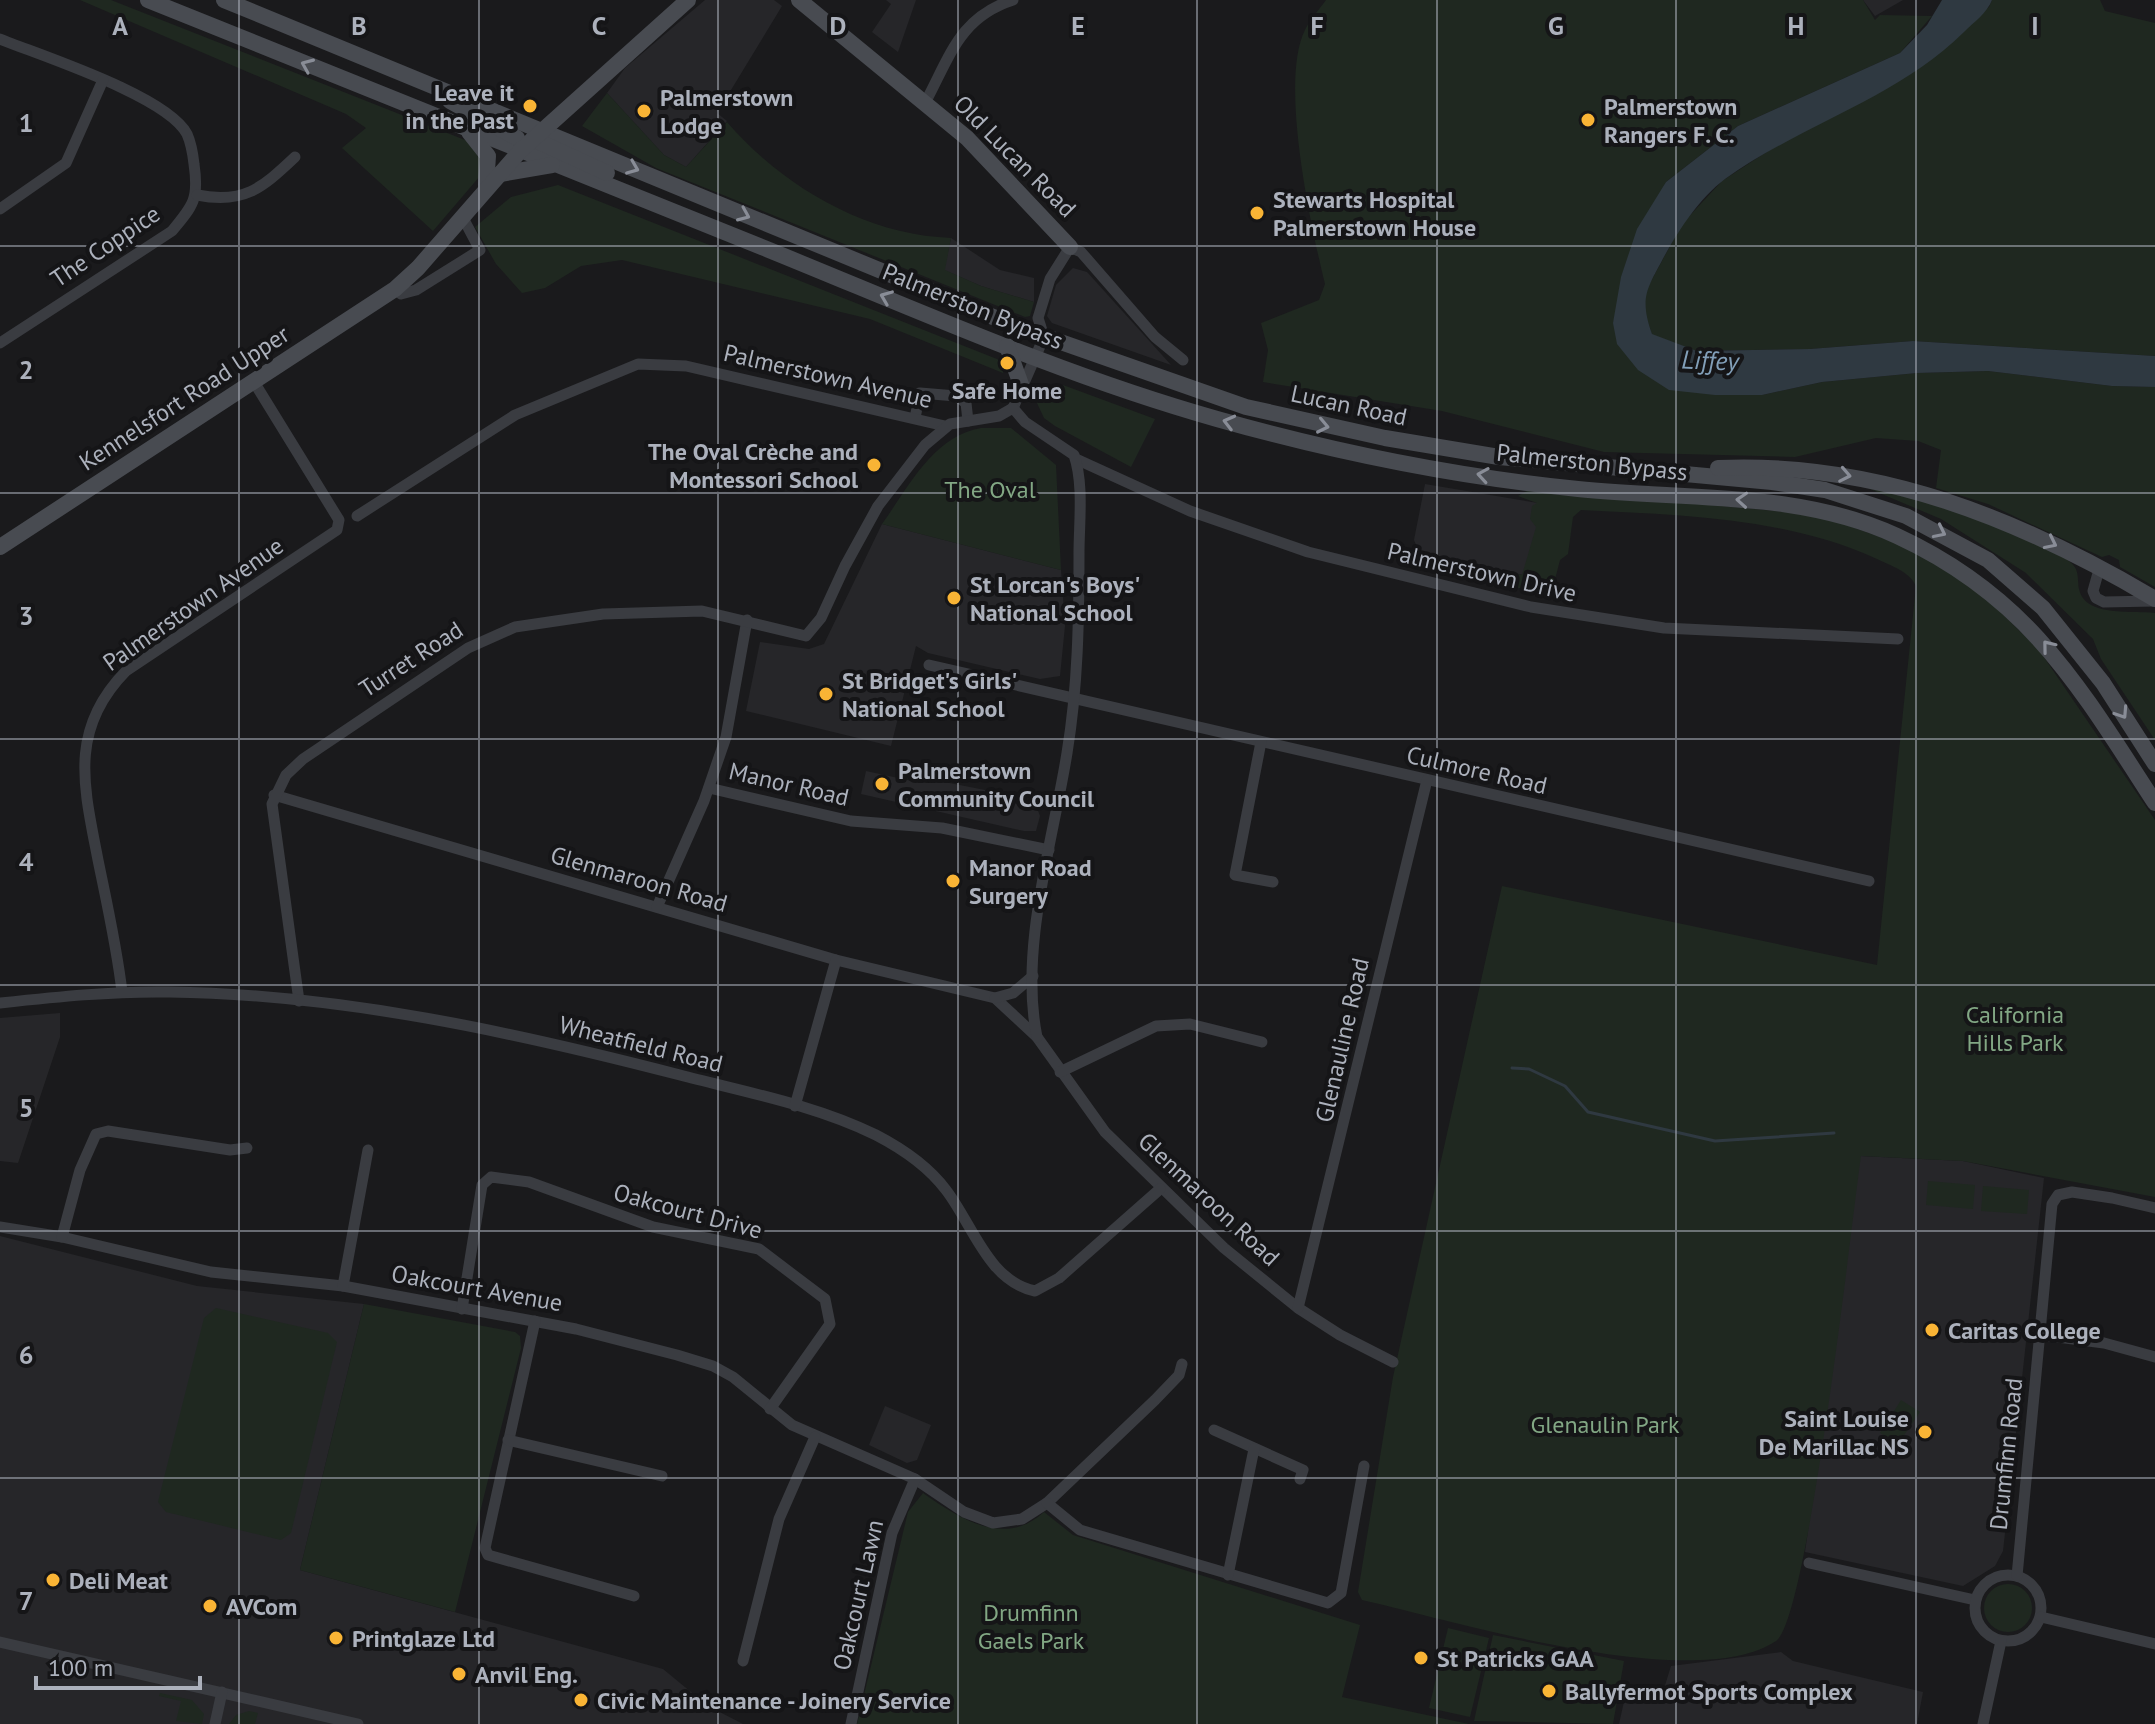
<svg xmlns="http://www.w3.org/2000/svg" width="2155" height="1724" viewBox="0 0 2155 1724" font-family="'PT Sans',sans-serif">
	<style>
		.built { fill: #262629 }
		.green { fill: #1f2820 }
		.water { fill: #2f3941 }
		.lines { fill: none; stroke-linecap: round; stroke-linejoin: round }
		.stream { stroke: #2f3941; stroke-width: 3 }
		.street { stroke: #3a3c41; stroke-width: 11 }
		.secondary { stroke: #484b51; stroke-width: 16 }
		.oneway { stroke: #898d97 }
		.grid { fill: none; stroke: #acb1bc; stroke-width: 2; stroke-opacity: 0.55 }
		.poi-dot { fill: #f9b435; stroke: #151517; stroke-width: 3 }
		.labels { text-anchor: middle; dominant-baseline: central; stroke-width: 8; stroke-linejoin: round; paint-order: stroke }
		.poi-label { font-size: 24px; font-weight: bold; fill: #acb1bc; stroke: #151517; text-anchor: start }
		.street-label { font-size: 24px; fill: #acb1bc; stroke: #151517 }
		.park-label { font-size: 24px; fill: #82a784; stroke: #151517 }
		.water-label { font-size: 26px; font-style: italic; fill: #829fb8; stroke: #151517 }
		.grid-label { font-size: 26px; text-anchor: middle; font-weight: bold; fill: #acb1bc; stroke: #151517; stroke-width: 8; stroke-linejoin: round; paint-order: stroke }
	</style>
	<rect width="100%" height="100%" fill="#1a1a1c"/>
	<g class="built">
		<path d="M705,0H774L782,6L717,113L727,121L686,167L664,155L607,93L625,68Z"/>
		<path d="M886,0H916L898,52L872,32L891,4Z"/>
		<path d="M1863,0H1903L1875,16Z"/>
		<path d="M951,238L1000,270L1034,278V302L981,286L944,270Z"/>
		<path d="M1073,268L1087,272L1171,365L1052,323L1047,316L1056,285Z"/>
		<path d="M1425,484L1538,503L1537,527L1523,575L1419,552L1414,540Z"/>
		<path d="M882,524L1061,570L1065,626L1060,676L1040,679L928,653L916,646L891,746L746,711L760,642L809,649L824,644Z"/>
		<path d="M866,771L912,781L914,776L985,790L986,797L1037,808L1040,816L1036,831H1024L861,794Z"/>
		<path d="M60,1013V1037L18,1163L0,1161V1018Z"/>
		<path d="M1860,1156L1963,1161L2044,1178L2003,1551L1995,1566L1963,1586L1805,1552Z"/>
		<path d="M0,1236L197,1286L364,1304L300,1570L663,1669L708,1706L743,1724H0Z"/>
		<path d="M885,1406L931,1425L917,1460L907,1463L869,1445Z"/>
		<path d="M1781,1652L1793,1661L1923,1692L1917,1724H1619L1627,1688L1663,1692L1671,1666Z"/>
	</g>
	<g class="green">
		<path d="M80,0H111L470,142L483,153L486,169L433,231L342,148L366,128L346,114Z"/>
		<path d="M1326,0H1863L1875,20L1880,15L1932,16L1900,53L1738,126L1666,182L1613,323L1762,395L1822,382L1917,373L1988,371L2112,386L2155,387V587L2120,567L2119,560L2109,555L2102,557L1988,504L1936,488L1941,450L1918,441L1876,438L1795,457L1604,452L1442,411L1263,382L1268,350L1261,323L1319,300L1325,284C1311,227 1279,81 1305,30C1310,19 1319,10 1326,0Z"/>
		<path d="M1992,0H2100L2105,11L2155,23V356L1913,341L1810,349L1697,351L1652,335L1644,310V294L1682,224L1722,181L1989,7Z"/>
		<path d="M607,93L664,155L686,167L727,122C782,186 865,235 951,238L945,270L981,286L1034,302L1030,316L1025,317L656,168L582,126Z"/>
		<path d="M558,185L1007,363L1003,373L870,319L622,260L581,266L545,288L522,293L496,264L475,227L511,197Z"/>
		<path d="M1063,385L1155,419L1131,467L1055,426L1044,418L1037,403L1039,397Z"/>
		<path d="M981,428H1011L1056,465L1061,570L882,524C908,488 933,436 981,428Z"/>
		<path d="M1532,488L1818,515L1911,548L1976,588L2039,650L2155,820V1197L1963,1161L1861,1156C1852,1219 1808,1620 1776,1641C1695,1695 1455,1621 1362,1600L1358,1592L1393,1377L1502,886L1877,965L1916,586C1909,571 1891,566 1877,559C1786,517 1679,515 1581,510L1573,517L1568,554L1560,560L1551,595L1408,564L1419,552L1522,575L1536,527L1530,519L1532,506L1537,503L1518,496Z"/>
		<path d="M1870,489C1918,494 2033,531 2070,562C2080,570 2077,578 2079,589C2085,618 2134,610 2155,613V740L2101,659L2093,639L2026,573L1941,519Z"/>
		<path d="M1928,1181L1975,1185L1973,1209L1926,1205Z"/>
		<path d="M1983,1186L2029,1190L2027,1214L1981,1211Z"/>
		<path d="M364,1304L515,1332L520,1336L521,1348L455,1612L300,1570Z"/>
		<path d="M216,1308L328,1333L337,1342L291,1533L281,1540L166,1512L158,1502L204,1318Z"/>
		<path d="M1901,1400L1920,1412L1898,1444L1880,1433Z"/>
		<path d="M923,1493C960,1519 1005,1548 1044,1512L1073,1535L1360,1625L1342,1697L1469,1724H857L908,1512Z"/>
		<circle cx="2008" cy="1608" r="24"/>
		<path d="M1448,1628L1489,1638L1470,1717L1429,1708Z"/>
		<path d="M1493,1635L1624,1661L1613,1724L1474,1721Z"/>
		<path d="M160,1693L192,1700L204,1714L202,1724L176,1721L181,1701L159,1696Z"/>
		<path d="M249,1711L258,1713L255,1724H229L236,1715Z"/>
	</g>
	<path class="water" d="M1942,0H1992C1987,13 1974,22 1964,32C1896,99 1802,124 1725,179C1700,198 1680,228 1665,255C1647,289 1639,297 1652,334L1697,351L1810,349L1913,341L2155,356V387L2112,386L1988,371L1917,373L1822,382L1762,395H1715L1669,390L1638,370L1617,344L1613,323L1621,277L1637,229L1666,182L1738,126L1900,53L1927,25Z"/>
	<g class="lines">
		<path class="stream" d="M1512,1068L1529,1069L1565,1086L1588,1112L1715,1141L1834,1133"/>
		<g class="street">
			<path d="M0,39C42,56 167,96 187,134C191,143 193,155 194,164C199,198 194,205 172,231L0,343"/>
			<path d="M926,101C950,56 960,17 1013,0"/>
			<path d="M197,195C244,204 261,189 295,157"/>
			<path d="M0,209L66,163L103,80"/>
			<path d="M395,289L401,294L416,290L480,250L462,216"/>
			<path d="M1013,408L1044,337L1038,318L1050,279L1070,247L1081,252L1155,337L1183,360"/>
			<path d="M915,418L920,393L956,396L966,403L968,421"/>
			<path d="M1076,459L1190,511L1308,552L1531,607L1664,628L1898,639"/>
			<path d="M357,516L515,415L638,364L686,366L945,426"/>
			<path d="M2100,566L2093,591L2096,598L2104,602L2154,601"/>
			<path d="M929,665L1869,881"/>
			<path d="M1261,742L1235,875L1273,882"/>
			<path d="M709,788L851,821L942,828L1049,850"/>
			<path d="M274,795L836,960L995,998L1037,1037L1105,1132L1224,1248L1298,1308L1340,1335L1393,1362"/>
			<path d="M657,907L704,801L726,737L747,620"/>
			<path d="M122,992C117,948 107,904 98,860C84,787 68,730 126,671L337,530L339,520L254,382"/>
			<path d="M995,998L1013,993L1033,976"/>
			<path d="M299,1001L272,804L286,775L303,759L468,648L515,627L603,614L702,611L806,636L821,618L845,566L878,506L925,445L950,424L999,416L1013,408L1025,422L1074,455C1084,484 1079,523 1079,553C1079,620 1078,686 1067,753C1053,841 1019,949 1037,1037"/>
			<path d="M0,1003C56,997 112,991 169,992C340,994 514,1032 680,1075C745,1092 815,1105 876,1135C903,1149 928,1166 946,1190C973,1225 988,1281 1035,1291L1059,1278L1160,1189"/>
			<path d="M1060,1072L1156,1026L1190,1024L1262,1042"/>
			<path d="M795,1106L836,960"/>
			<path d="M0,1227L62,1237L211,1272L343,1286L576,1329L677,1355L713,1366L733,1377L792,1425L915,1479L964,1512L993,1523L1022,1519L1047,1503L1155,1400L1179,1375L1182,1364"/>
			<path d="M62,1237L80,1170L96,1134L108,1131L230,1150L247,1148"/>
			<path d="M343,1286L368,1150"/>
			<path d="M1298,1308L1427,780"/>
			<path d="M462,1309L482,1185L491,1177L529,1182L653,1227L759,1249L825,1299L830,1324L770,1409"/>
			<path d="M535,1321L485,1548L488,1555L634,1596"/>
			<path d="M2042,1335L2104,1343L2155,1357"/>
			<path d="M1214,1430L1303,1470L1300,1479"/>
			<path d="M508,1440L662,1476"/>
			<path d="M1047,1503L1080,1530L1328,1603L1341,1593L1364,1466"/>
			<path d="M1809,1563L1975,1600"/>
			<circle cx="2008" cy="1608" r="33"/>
			<path d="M1228,1575L1254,1449"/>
			<path d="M2017,1576L2052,1204L2058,1195L2072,1192L2112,1198L2155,1208"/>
			<path d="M2041,1617L2155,1644"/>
			<path d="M0,1642L358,1724"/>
			<path d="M743,1661L779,1519L815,1437"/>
			<path d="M215,1724L222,1692"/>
			<path d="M851,1724L892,1533L915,1479"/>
			<path d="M1983,1724L2001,1641"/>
		</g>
		<g class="secondary">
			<path d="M148,0C355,84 562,166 769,250C917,310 1064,376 1217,419C1334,452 1458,477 1578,489C1684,500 1798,490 1897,536C2029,597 2079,686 2155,803"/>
			<path d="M224,0L1015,326L1246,407L1385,438L1499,457L1772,482L1825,490L1906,516L1988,560L2043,608L2103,683L2155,764"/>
			<path d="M799,0L967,138L1070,247"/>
			<path d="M450,101L517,138"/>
			<path d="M469,132L488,156L486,185"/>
			<path d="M533,139L607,173"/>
			<path d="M500,174L552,165"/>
			<path d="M1007,346L1023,390"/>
			<path d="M1718,468C1877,461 2020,519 2155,599"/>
			<path d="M0,547L395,289L418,268L521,150L688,0"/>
		</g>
	</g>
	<defs><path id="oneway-chevron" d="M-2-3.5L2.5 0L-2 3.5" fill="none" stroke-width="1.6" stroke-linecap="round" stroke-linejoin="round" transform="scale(2)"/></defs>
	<g class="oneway">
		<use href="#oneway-chevron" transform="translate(307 65) rotate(-157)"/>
		<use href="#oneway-chevron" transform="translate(633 168) rotate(22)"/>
		<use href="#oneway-chevron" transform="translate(744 215) rotate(23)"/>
		<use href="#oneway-chevron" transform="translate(886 297) rotate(-158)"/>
		<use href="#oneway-chevron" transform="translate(1229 422) rotate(-166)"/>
		<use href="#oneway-chevron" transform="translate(1323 426) rotate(12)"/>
		<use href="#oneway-chevron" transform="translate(1483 475) rotate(-171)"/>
		<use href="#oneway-chevron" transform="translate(1845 475) rotate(11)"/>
		<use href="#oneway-chevron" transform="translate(1742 500) rotate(-176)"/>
		<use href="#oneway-chevron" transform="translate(1940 532) rotate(26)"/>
		<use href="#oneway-chevron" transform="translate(2051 543) rotate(26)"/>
		<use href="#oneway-chevron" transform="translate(2048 646) rotate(-129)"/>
		<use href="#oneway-chevron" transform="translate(2122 713) rotate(57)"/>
	</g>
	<path class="grid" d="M239,0V1724M479,0V1724M718,0V1724M958,0V1724M1197,0V1724M1437,0V1724M1676,0V1724M1916,0V1724M0,246H2155M0,493H2155M0,739H2155M0,985H2155M0,1231H2155M0,1478H2155"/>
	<g class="poi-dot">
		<circle cx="530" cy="106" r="8"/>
		<circle cx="644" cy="111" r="8"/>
		<circle cx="1588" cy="120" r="8"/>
		<circle cx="1257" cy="213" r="8"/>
		<circle cx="1007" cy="363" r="8"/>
		<circle cx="874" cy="465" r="8"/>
		<circle cx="954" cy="598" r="8"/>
		<circle cx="826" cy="694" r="8"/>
		<circle cx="882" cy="784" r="8"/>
		<circle cx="953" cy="881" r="8"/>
		<circle cx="1932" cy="1330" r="8"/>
		<circle cx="1925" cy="1432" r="8"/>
		<circle cx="53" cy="1580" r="8"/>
		<circle cx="210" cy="1606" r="8"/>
		<circle cx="336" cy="1638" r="8"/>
		<circle cx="1421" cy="1658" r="8"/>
		<circle cx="459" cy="1674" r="8"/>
		<circle cx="1549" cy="1691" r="8"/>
		<circle cx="581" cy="1700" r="8"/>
	</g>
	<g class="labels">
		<g class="poi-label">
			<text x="514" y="92" text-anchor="end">Leave it<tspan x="514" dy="28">in the Past</tspan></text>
			<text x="660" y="97">Palmerstown<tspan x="660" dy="28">Lodge</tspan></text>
			<text x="1604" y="106">Palmerstown<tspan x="1604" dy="28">Rangers F. C.</tspan></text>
			<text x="1273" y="199">Stewarts Hospital<tspan x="1273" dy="28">Palmerstown House</tspan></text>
			<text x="1007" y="390" text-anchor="middle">Safe Home</text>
			<text x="858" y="451" text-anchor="end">The Oval Crèche and<tspan x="858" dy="28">Montessori School</tspan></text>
			<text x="970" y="584">St Lorcan's Boys'<tspan x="970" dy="28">National School</tspan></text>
			<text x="842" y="680">St Bridget's Girls'<tspan x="842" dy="28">National School</tspan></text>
			<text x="898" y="770">Palmerstown<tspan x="898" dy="28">Community Council</tspan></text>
			<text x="969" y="867">Manor Road<tspan x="969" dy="28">Surgery</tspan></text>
			<text x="1948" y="1330">Caritas College</text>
			<text x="1909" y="1418" text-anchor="end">Saint Louise<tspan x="1909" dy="28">De Marillac NS</tspan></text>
			<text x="69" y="1580">Deli Meat</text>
			<text x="226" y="1606">AVCom</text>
			<text x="352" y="1638">Printglaze Ltd</text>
			<text x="1437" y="1658">St Patricks GAA</text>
			<text x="475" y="1674">Anvil Eng.</text>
			<text x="1565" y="1691">Ballyfermot Sports Complex</text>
			<text x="597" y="1700">Civic Maintenance - Joinery Service</text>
		</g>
		<g class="street-label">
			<text transform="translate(1015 156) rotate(45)">Old Lucan Road</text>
			<text transform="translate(105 246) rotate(-34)">The Coppice</text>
			<text transform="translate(973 306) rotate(22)">Palmerston Bypass</text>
			<text transform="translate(828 376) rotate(13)">Palmerstown Avenue</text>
			<text transform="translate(184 398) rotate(-33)">Kennelsfort Road Upper</text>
			<text transform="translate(1349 405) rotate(12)">Lucan Road</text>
			<text transform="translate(1592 462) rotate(6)">Palmerston Bypass</text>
			<text transform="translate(1482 572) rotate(13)">Palmerstown Drive</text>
			<text transform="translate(193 604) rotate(-35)">Palmerstown Avenue</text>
			<text transform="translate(411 659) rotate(-33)">Turret Road</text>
			<text transform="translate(1477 770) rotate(13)">Culmore Road</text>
			<text transform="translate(789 784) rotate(13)">Manor Road</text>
			<text transform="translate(639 879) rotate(16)">Glenmaroon Road</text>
			<text transform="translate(1342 1040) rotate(-77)">Glenauline Road</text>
			<text transform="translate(641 1044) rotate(14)">Wheatfield Road</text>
			<text transform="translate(1209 1199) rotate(43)">Glenmaroon Road</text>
			<text transform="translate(688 1211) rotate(15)">Oakcourt Drive</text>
			<text transform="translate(477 1288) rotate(10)">Oakcourt Avenue</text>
			<text transform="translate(2006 1454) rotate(-84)">Drumfinn Road</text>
			<text transform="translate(858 1595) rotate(-77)">Oakcourt Lawn</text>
		</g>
		<g class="park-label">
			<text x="990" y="489">The Oval</text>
			<text x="2015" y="1014">California<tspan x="2015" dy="28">Hills Park</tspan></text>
			<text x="1605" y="1424">Glenaulin Park</text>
			<text x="1031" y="1612">Drumfinn<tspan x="1031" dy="28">Gaels Park</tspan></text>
		</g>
		<g class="water-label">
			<text transform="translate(1710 360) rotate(2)">Liffey</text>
		</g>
	</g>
	<g class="grid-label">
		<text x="120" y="35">A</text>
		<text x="359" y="35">B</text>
		<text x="599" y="35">C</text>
		<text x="838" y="35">D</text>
		<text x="1078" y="35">E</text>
		<text x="1317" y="35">F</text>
		<text x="1556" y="35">G</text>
		<text x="1796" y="35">H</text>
		<text x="2035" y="35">I</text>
		<text x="26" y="132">1</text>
		<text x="26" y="379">2</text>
		<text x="26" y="625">3</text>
		<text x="26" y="871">4</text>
		<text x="26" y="1117">5</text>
		<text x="26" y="1364">6</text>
		<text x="26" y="1610">7</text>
	</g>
	<path d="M36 1676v12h164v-12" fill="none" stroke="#acb1bc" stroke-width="4"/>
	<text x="48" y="1676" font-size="24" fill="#acb1bc" stroke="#151517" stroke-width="6" paint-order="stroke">100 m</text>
</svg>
